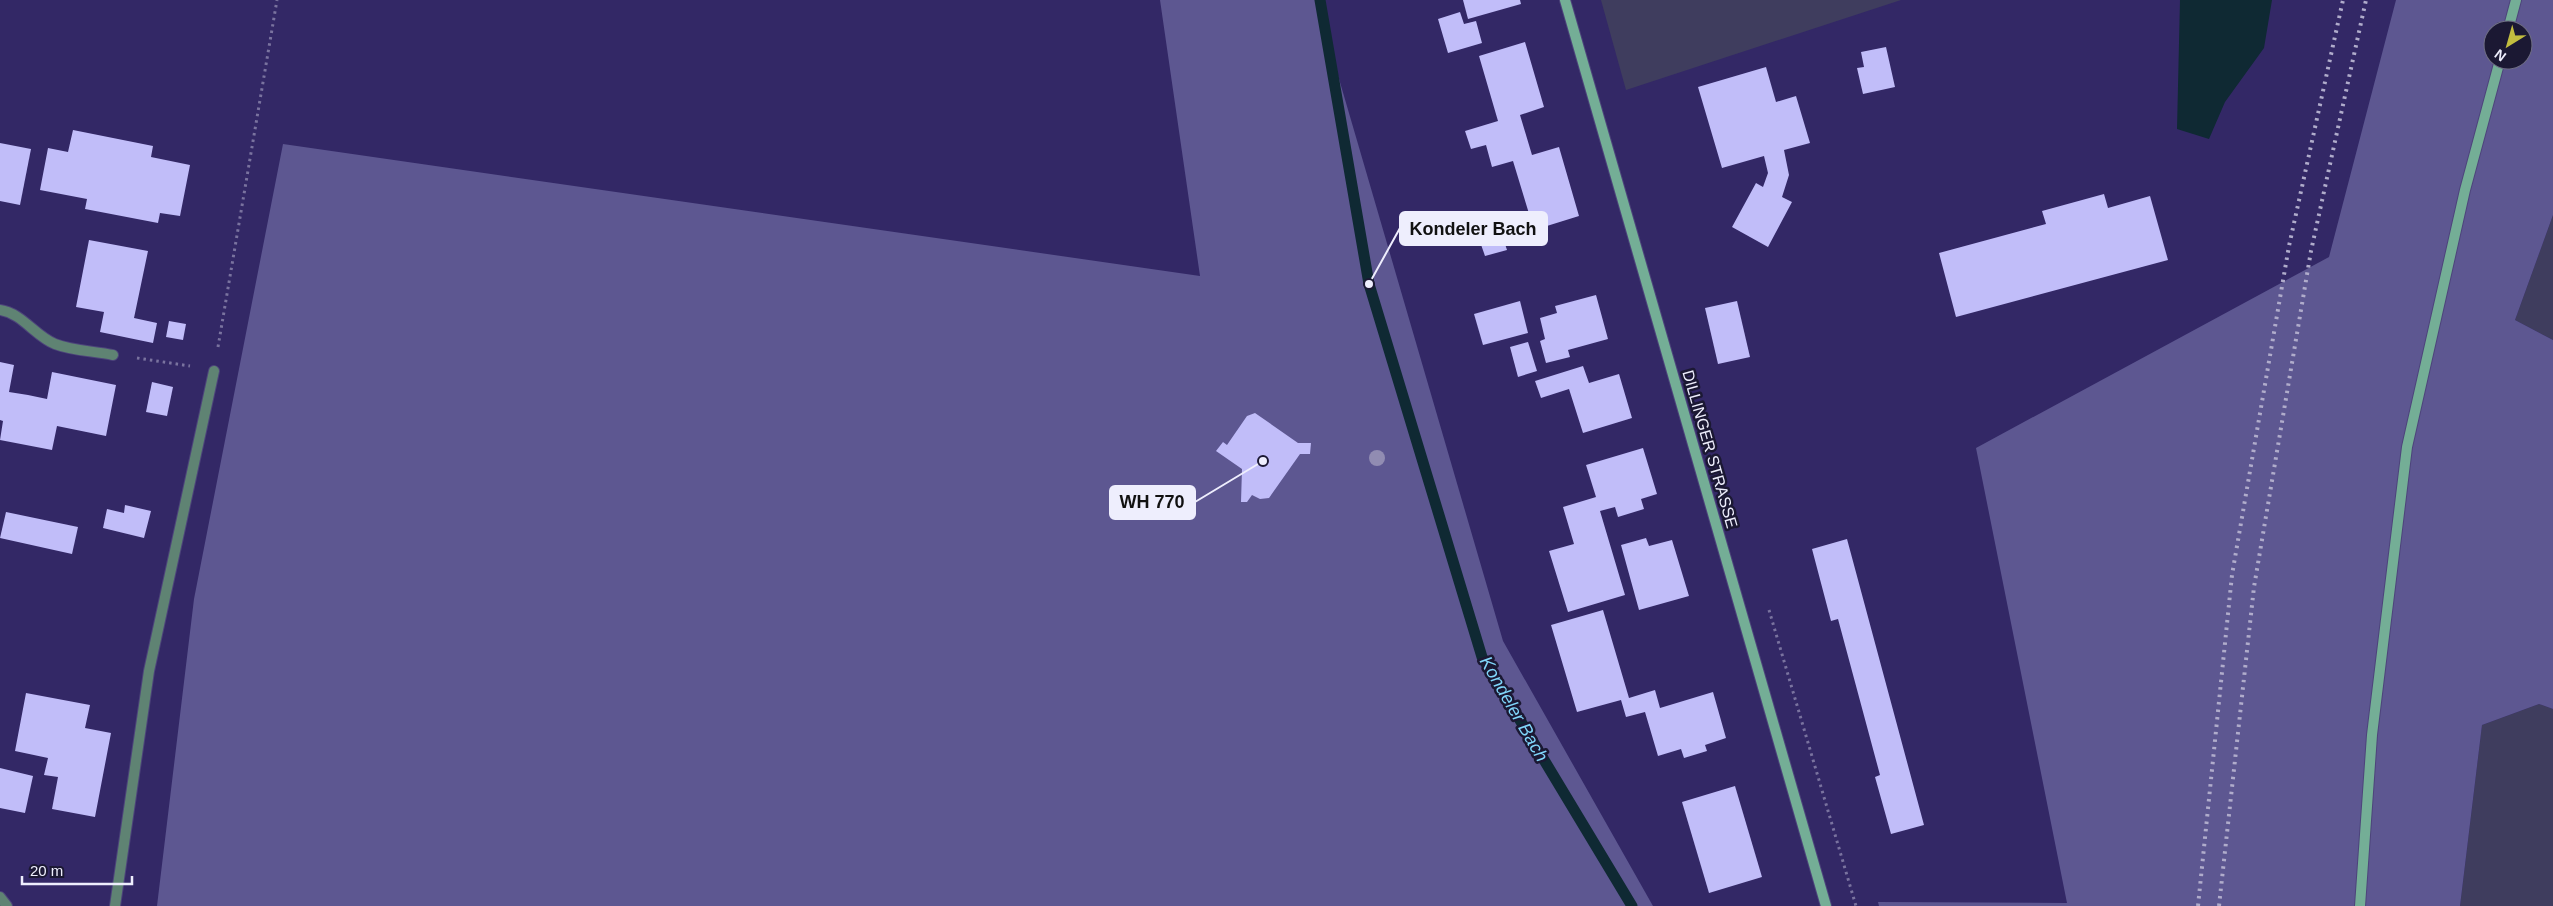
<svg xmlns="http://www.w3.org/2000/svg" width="2553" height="906" viewBox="0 0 2553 906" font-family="Arial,sans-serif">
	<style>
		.green { fill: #3f3d5e }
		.forest { fill: #5d5791; fill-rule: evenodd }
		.water { fill: #0f2933 }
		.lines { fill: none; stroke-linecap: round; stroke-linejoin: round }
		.stream { stroke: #0f2933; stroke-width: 11 }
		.building { fill: #c1bdf9 }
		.lane-casing { stroke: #4d447b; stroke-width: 12 }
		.street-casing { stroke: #4d447b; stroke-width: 12 }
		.secondary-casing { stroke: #4d447b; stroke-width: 12 }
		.path { stroke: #7a739f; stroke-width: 3; stroke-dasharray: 2.5 4; stroke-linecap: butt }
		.lane { stroke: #5f8373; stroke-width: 10 }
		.street { stroke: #5f8373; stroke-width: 10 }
		.secondary { stroke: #74ae96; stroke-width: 10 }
		.rail { stroke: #b0accb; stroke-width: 4; stroke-dasharray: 2.5 5; stroke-linecap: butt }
		.tree { fill: #918cb2 }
		.labels { text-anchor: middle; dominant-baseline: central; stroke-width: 5; stroke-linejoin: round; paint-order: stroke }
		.street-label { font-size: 16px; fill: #eeeefd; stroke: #1b1833 }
		.water-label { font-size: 18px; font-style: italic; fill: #80d6fa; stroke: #1b1833 }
		.leader { fill: none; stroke: #eeeefd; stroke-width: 2 }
		.callout-dot { fill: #eeeefd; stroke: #1b1833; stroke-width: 2 }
		.callout { fill: #eeeefd; stroke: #eeeefd; stroke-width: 2 }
		.callout-label { font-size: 18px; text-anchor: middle; font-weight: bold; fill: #111 }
	</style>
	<rect width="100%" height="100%" fill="#332866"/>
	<g class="green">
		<path d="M1601,0H1901L1626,90Z"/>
		<path d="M2553,215V340L2515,320Z"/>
		<path d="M2539,704L2553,709V906H2460L2482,725Z"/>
	</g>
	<g class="forest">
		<path d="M1160,0H1316L1503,641L1653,906H157L194,599L283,144L1200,276Z"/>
		<path d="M2396,0H2553V215L2515,320L2553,340V709L2539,704L2482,725L2460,906H1879L1878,902L2067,903L1976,448L2329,257ZM2493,30H2523V60H2493Z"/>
	</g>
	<path class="water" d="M2180,0H2272L2264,48L2225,102L2209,139L2177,129Z"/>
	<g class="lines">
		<path class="stream" d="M1320,0L1369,284L1482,657L1632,906"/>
	</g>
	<g class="building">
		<path d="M1463,0H1520L1521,4L1468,19Z"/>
		<path d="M1460,12L1464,24L1476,21L1482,43L1448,53L1438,19Z"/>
		<path d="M1525,42L1544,107L1520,115L1532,155L1559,147L1579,216L1534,230L1513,161L1492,167L1486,145L1471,149L1465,131L1498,121L1479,56Z"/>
		<path d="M1886,47L1895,87L1863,94L1857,68L1864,67L1861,52Z"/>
		<path d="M1766,67L1776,102L1796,96L1810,143L1784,150L1789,175L1782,197L1792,202L1768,247L1732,227L1756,183L1763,187L1768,173L1764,156L1722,168L1698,87Z"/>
		<path d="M73,130L153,146L151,157L190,165L180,216L160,213L158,223L85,209L87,199L40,190L48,148L68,152Z"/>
		<path d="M0,143L31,149L20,205L0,201Z"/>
		<path d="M2104,194L2108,208L2150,196L2168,260L1956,317L1939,253L2046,224L2042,211Z"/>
		<path d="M1500,229L1507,250L1485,256L1478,236Z"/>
		<path d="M89,240L148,251L134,318L157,323L153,343L100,332L104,312L76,307Z"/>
		<path d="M1596,295L1608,339L1568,350L1570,357L1546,363L1540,341L1545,339L1540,318L1557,313L1555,306Z"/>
		<path d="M1520,301L1528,333L1483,345L1474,314Z"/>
		<path d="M1737,301L1750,357L1718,364L1705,308Z"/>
		<path d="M169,321L186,324L183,340L166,337Z"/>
		<path d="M1528,342L1537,371L1518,377L1510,347Z"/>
		<path d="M0,362L14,365L9,392L28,395L47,399L52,372L116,385L106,436L57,426L52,450L0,440L3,421L0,420Z"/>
		<path d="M1583,366L1589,383L1619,374L1632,418L1583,433L1569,389L1541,398L1535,381Z"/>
		<path d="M152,382L173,387L167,416L146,412Z"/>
		<path d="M1255,413L1298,443H1311L1310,454H1300L1269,498L1260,499L1252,495L1247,502H1241L1242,469L1216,451L1223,442L1227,445L1247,416Z"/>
		<path d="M1643,448L1657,494L1641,499L1644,509L1618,517L1615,507L1600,511L1625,595L1568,612L1549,551L1574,544L1563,507L1596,497L1586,465Z"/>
		<path d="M125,505L151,511L144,538L103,528L107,509L124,513Z"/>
		<path d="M6,512L78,527L72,554L0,538Z"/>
		<path d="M1646,538L1649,546L1672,540L1689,596L1639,610L1621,545Z"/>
		<path d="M1847,539L1924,825L1891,834L1875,777L1880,775L1838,619L1831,621L1812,549Z"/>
		<path d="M1603,610L1629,698L1655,690L1660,708L1713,692L1726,738L1705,745L1707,751L1684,758L1681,749L1658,756L1645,712L1626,717L1621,700L1577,712L1551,625Z"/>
		<path d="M26,693L90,705L85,728L111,733L95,817L52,809L58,777L44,775L48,758L15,751Z"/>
		<path d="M0,768L33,776L25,813L0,808Z"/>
		<path d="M1735,786L1762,877L1709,893L1682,802Z"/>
	</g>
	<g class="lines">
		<defs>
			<path id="lane" d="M115,906L149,671L214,371"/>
			<g id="street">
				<path d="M0,310C22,313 35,336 55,344C73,351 95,351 113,355"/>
				<path d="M0,897L7,906"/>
			</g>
			<g id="secondary">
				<path d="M1565,0L1826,906"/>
				<path d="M2508,30L2516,0"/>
				<path d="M2360,906L2372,735L2407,447L2465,190L2500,60"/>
			</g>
		</defs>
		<use href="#lane" class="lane-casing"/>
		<use href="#street" class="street-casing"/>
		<use href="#secondary" class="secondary-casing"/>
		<g class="path">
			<path d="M218,347L277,0"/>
			<path d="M137,358L190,366"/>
			<path d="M1769,610L1856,906"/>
		</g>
		<use href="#lane" class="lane"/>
		<use href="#street" class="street"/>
		<use href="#secondary" class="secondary"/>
		<g class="rail">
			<path d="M2198,906L2232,575L2289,246L2343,0"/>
			<path d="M2219,906L2254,587L2311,251L2366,0"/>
		</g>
	</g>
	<circle class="tree" cx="1377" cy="458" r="8"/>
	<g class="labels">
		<g class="street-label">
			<text transform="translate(1710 449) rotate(74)">DILLINGER STRASSE</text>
		</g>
		<g class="water-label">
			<text transform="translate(1514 709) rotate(60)">Kondeler Bach</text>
		</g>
	</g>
	<path class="leader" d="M1369 284L1400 228M1263 461L1195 502"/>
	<g class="callout-dot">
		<circle cx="1369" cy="284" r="5"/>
		<circle cx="1263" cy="461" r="5"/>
	</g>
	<g class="callout">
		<rect x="1400" y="212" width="147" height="33" rx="5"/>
		<rect x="1110" y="486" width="85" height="33" rx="5"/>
	</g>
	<g class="callout-label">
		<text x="1473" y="235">Kondeler Bach</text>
		<text x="1152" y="508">WH 770</text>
	</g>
	<g transform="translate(2508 45) rotate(217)"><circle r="24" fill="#1b1833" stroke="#6f6e84"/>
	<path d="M0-4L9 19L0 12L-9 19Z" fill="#c2bd3f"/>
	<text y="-8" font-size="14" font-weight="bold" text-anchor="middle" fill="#eeeefd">N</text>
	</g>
	<path d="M22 876v8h110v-8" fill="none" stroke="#eeeefd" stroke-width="2.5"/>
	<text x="30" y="876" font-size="15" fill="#eeeefd" stroke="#1b1833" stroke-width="4" paint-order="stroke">20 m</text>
</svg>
